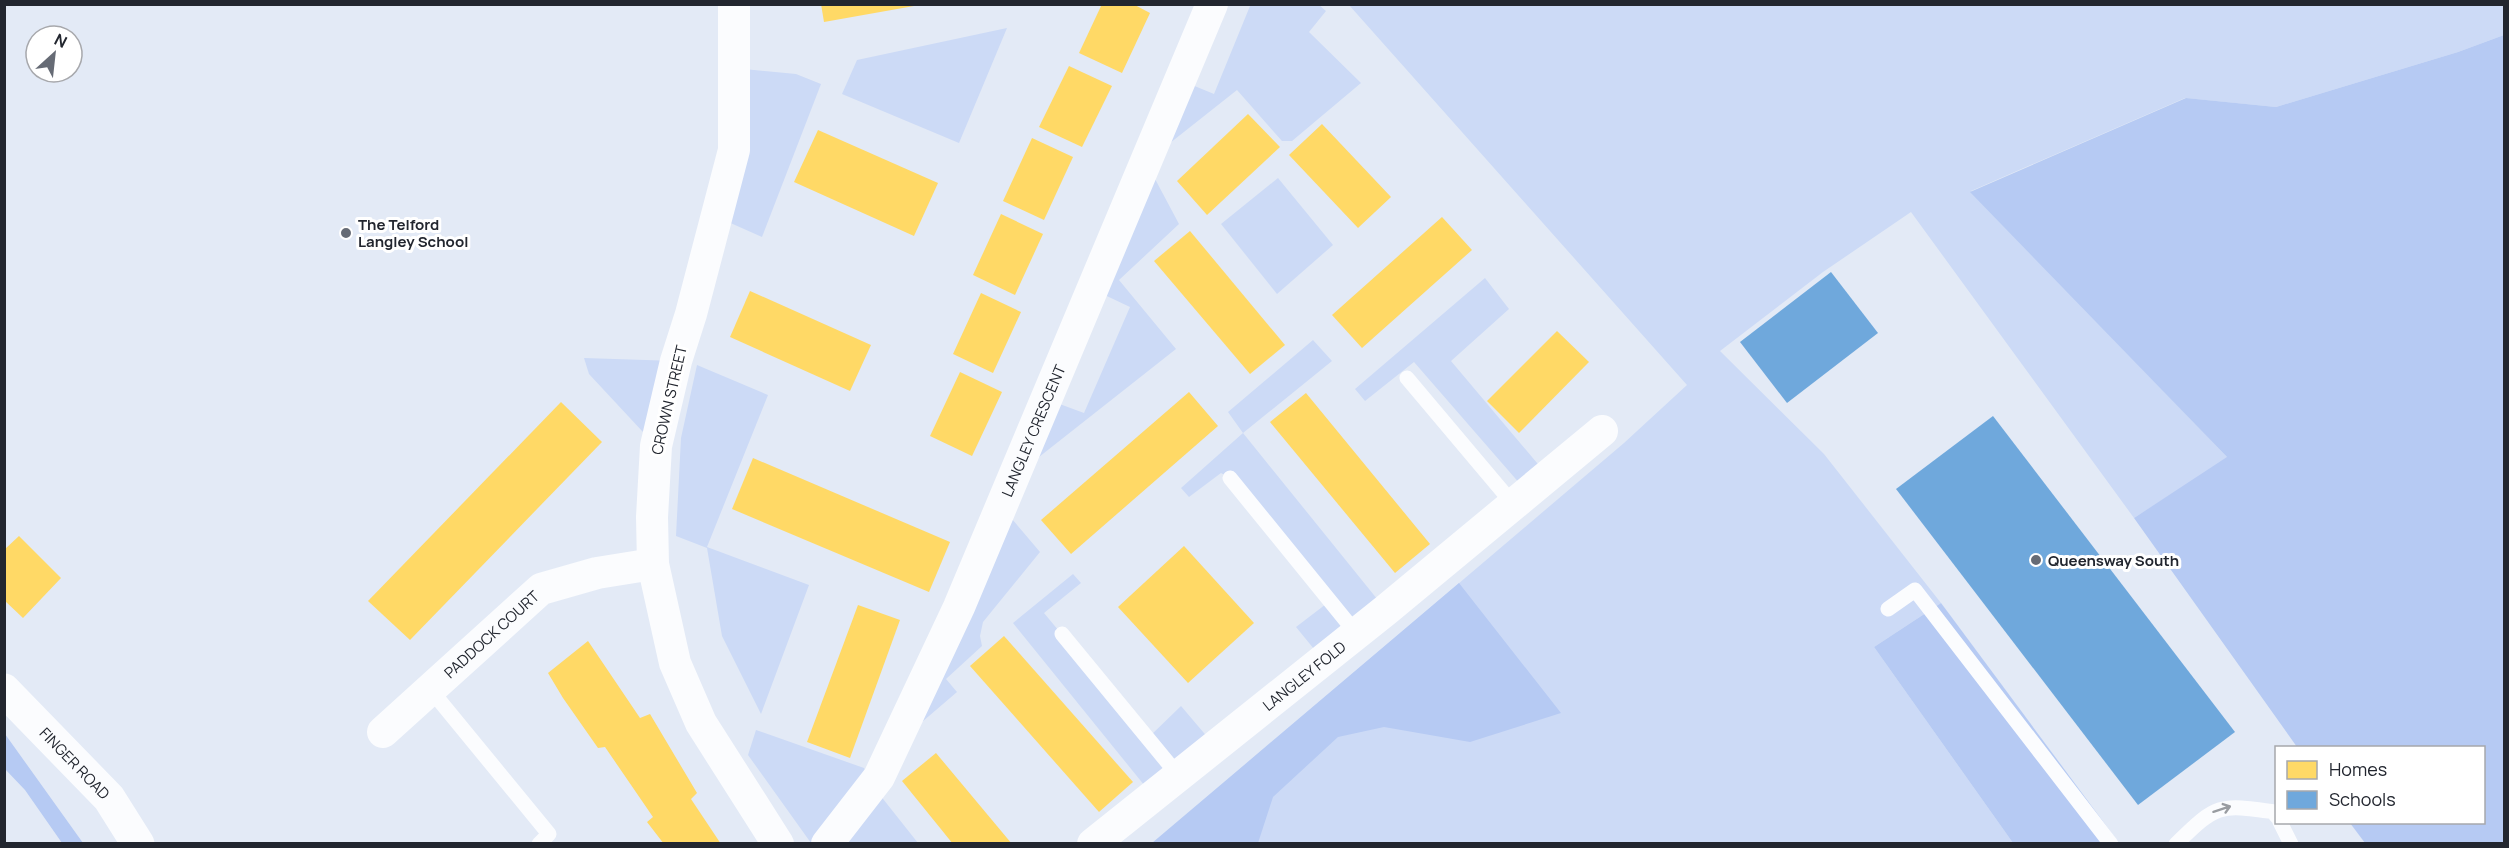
<svg xmlns="http://www.w3.org/2000/svg" width="2509" height="848" viewBox="0 0 2509 848" font-family="Manrope,sans-serif">
	<style>
		.green { fill: #ccdaf6 }
		.forest { fill: #b6caf3 }
		.homes { fill: #ffd966 }
		.schools { fill: #6fa8dc }
		.lines { fill: none; stroke-linecap: round; stroke-linejoin: round }
		.lane { stroke: #fbfcfe; stroke-width: 15 }
		.street { stroke: #fbfcfe; stroke-width: 32 }
		.secondary { stroke: #fbfcfe; stroke-width: 33 }
		.oneway { stroke: #999ca1 }
		.poi-dot { fill: #666b75; stroke: #fff; stroke-width: 2 }
		.labels { text-anchor: middle; dominant-baseline: central; stroke-width: 6; stroke-linejoin: round; paint-order: stroke }
		.poi-label { font-size: 15px; font-weight: bold; fill: #22262f; stroke: #fff; text-anchor: start }
		.street-label { font-size: 15px; fill: #22262f; stroke: #fff }
	</style>
	<rect width="100%" height="100%" fill="#e3eaf6"/>
	<g class="green">
		<path d="M1248,5H1319L1326,11L1309,32L1361,83L1292,141H1282L1237,90L1146,162L1179,224L1119,280L1176,349L1039,457L1023,454L1046,399L1084,413L1130,307L1092,289L1180,80L1214,94L1250,6Z"/>
		<path d="M1349,5H2504V35L2458,52L2276,107L2185,98L1971,191L2228,458L2134,518L1911,212L1823,272L1720,351L1824,454L1941,603L1874,647L2013,843L1152,844L1624,443L1687,385Z"/>
		<path d="M1007,28L959,143L842,94L857,60Z"/>
		<path d="M734,68L796,74L821,84L762,237L717,217Z"/>
		<path d="M1278,178L1333,245L1277,294L1221,224Z"/>
		<path d="M1485,278L1509,309L1451,361L1548,476L1528,493L1414,362L1365,401L1355,389Z"/>
		<path d="M1313,340L1332,361L1243,433L1386,610L1323,660L1296,627L1330,601L1230,478L1221,473L1189,497L1181,488L1243,433L1228,412Z"/>
		<path d="M584,358L676,361L656,446L589,374Z"/>
		<path d="M697,365L768,395L707,547L809,585L761,714L722,636L707,548L676,536L681,438Z"/>
		<path d="M1012,519L1040,552L983,622L980,636L982,646L946,679L957,692L922,722Z"/>
		<path d="M1073,574L1081,583L1044,613L1148,738L1181,706L1215,746L1153,796L1013,623Z"/>
		<path d="M756,730L864,768L872,785L918,843H811L748,755Z"/>
	</g>
	<g class="forest">
		<path d="M2504,35V843H2365L2350,823L2484,822V748L2297,747L2134,518L2227,457L1970,192L2186,98L2276,107L2458,52Z"/>
		<path d="M1459,583L1561,713L1470,742L1384,727L1338,737L1273,797L1258,843H1152Z"/>
		<path d="M1941,603L1950,615L2119,843H2013L1874,647Z"/>
		<path d="M5,734L83,843H62L25,790L5,769Z"/>
	</g>
	<g class="homes">
		<path d="M821,4H914V6L824,22Z"/>
		<path d="M1102,4H1133L1150,13L1122,73L1079,53Z"/>
		<path d="M1069,66L1112,86L1082,147L1039,127Z"/>
		<path d="M1248,114L1280,147L1207,215L1177,181Z"/>
		<path d="M1322,124L1391,197L1358,228L1289,155Z"/>
		<path d="M818,130L938,183L914,236L794,182Z"/>
		<path d="M1032,138L1073,157L1044,220L1003,201Z"/>
		<path d="M1001,214L1043,234L1015,295L973,275Z"/>
		<path d="M1442,217L1472,250L1362,348L1332,315Z"/>
		<path d="M1190,231L1285,345L1250,374L1154,261Z"/>
		<path d="M750,291L871,345L850,391L730,337Z"/>
		<path d="M981,293L1021,312L993,373L953,354Z"/>
		<path d="M1557,331L1589,362L1519,433L1487,401Z"/>
		<path d="M960,372L1002,392L972,456L930,436Z"/>
		<path d="M1189,392L1218,426L1071,554L1041,520Z"/>
		<path d="M1306,393L1430,544L1395,573L1270,422Z"/>
		<path d="M561,402L602,442L410,640L368,601Z"/>
		<path d="M753,458L950,542L929,592L732,509Z"/>
		<path d="M19,536L61,578L23,618L4,600V550Z"/>
		<path d="M1184,546L1254,623L1188,683L1118,607Z"/>
		<path d="M858,605L900,620L850,758L807,742Z"/>
		<path d="M1004,636L1133,782L1099,812L970,666Z"/>
		<path d="M588,641L640,718L650,714L697,793L691,799L721,844H664L647,822L653,817L605,747L598,748L563,698L548,673Z"/>
		<path d="M936,753L1012,844H953L902,781Z"/>
	</g>
	<g class="schools">
		<path d="M1831,272L1878,333L1787,403L1740,342Z"/>
		<path d="M1993,416L2235,732L2138,805L1896,489Z"/>
	</g>
	<g class="lines">
		<g class="lane">
			<path d="M1407,378L1514,505"/>
			<path d="M1230,478L1356,633"/>
			<path d="M1888,609L1915,590L2111,844"/>
			<path d="M1062,634L1178,775"/>
			<path d="M430,689L549,834L539,844"/>
			<path d="M2280,822L2291,844"/>
			<path d="M2176,844C2217,804 2218,804 2275,812L2276,816"/>
		</g>
		<g class="street">
			<path d="M734,4V150L691,314L676,361L656,446L652,517L653,564L675,663L701,723L778,844"/>
			<path id="s1" d="M383,732L541,589L597,573L653,564"/>
			<path id="s2" d="M827,844L879,777L959,607L1212,4"/>
			<path id="s3" d="M1093,844L1386,610L1602,431"/>
		</g>
		<path class="secondary" id="s4" d="M4,690L109,798L138,844"/>
	</g>
	<defs><path id="oneway-shaft" d="M-6 0H5M1.5-3L5.5 0L1.5 3" fill="none" stroke-width="1.6" stroke-linecap="round" stroke-linejoin="round" transform="scale(1.5)"/></defs>
	<use class="oneway" href="#oneway-shaft" transform="translate(2222 809) rotate(-18)"/>
	<g class="poi-dot">
		<circle cx="346" cy="233" r="6"/>
		<circle cx="2036" cy="560" r="6"/>
	</g>
	<g class="labels">
		<g class="poi-label">
			<text x="358" y="224">The Telford<tspan x="358" dy="17">Langley School</tspan></text>
			<text x="2048" y="560">Queensway South</text>
		</g>
		<g class="street-label">
			<text transform="translate(669 400) rotate(-77)">CROWN STREET</text>
			<text stroke="none"><textPath href="#s2" startOffset="464">LANGLEY CRESCENT</textPath></text>
			<text stroke="none"><textPath href="#s1" startOffset="146">PADDOCK COURT</textPath></text>
			<text stroke="none"><textPath href="#s3" startOffset="270">LANGLEY FOLD</textPath></text>
			<text stroke="none"><textPath href="#s4" startOffset="102">FINGER ROAD</textPath></text>
		</g>
	</g>
	<rect width="2509" height="848" fill="none" stroke="#22262f" stroke-width="12"/>
	<rect x="2275" y="746" width="210" height="78" fill="#ffffff" stroke="#a7a8ac" stroke-width="1.5"/>
	<rect x="2287" y="761" width="30" height="18" fill="#ffd966" stroke="#a7a8ac" stroke-width="1.5"/>
	<text x="2329" y="776" font-size="18" fill="#22262f">Homes</text>
	<rect x="2287" y="791" width="30" height="18" fill="#6fa8dc" stroke="#a7a8ac" stroke-width="1.5"/>
	<text x="2329" y="806" font-size="18" fill="#22262f">Schools</text>
	<g transform="translate(54 54) rotate(27)"><circle r="28" fill="#ffffff" stroke="#a7a8ac" stroke-width="1.5"/>
	<path d="M0-4.5L10 22L0 15L-10 22Z" fill="#666b75"/>
	<text y="-9" font-size="16" font-weight="bold" text-anchor="middle" fill="#22262f">N</text>
	</g>
</svg>
